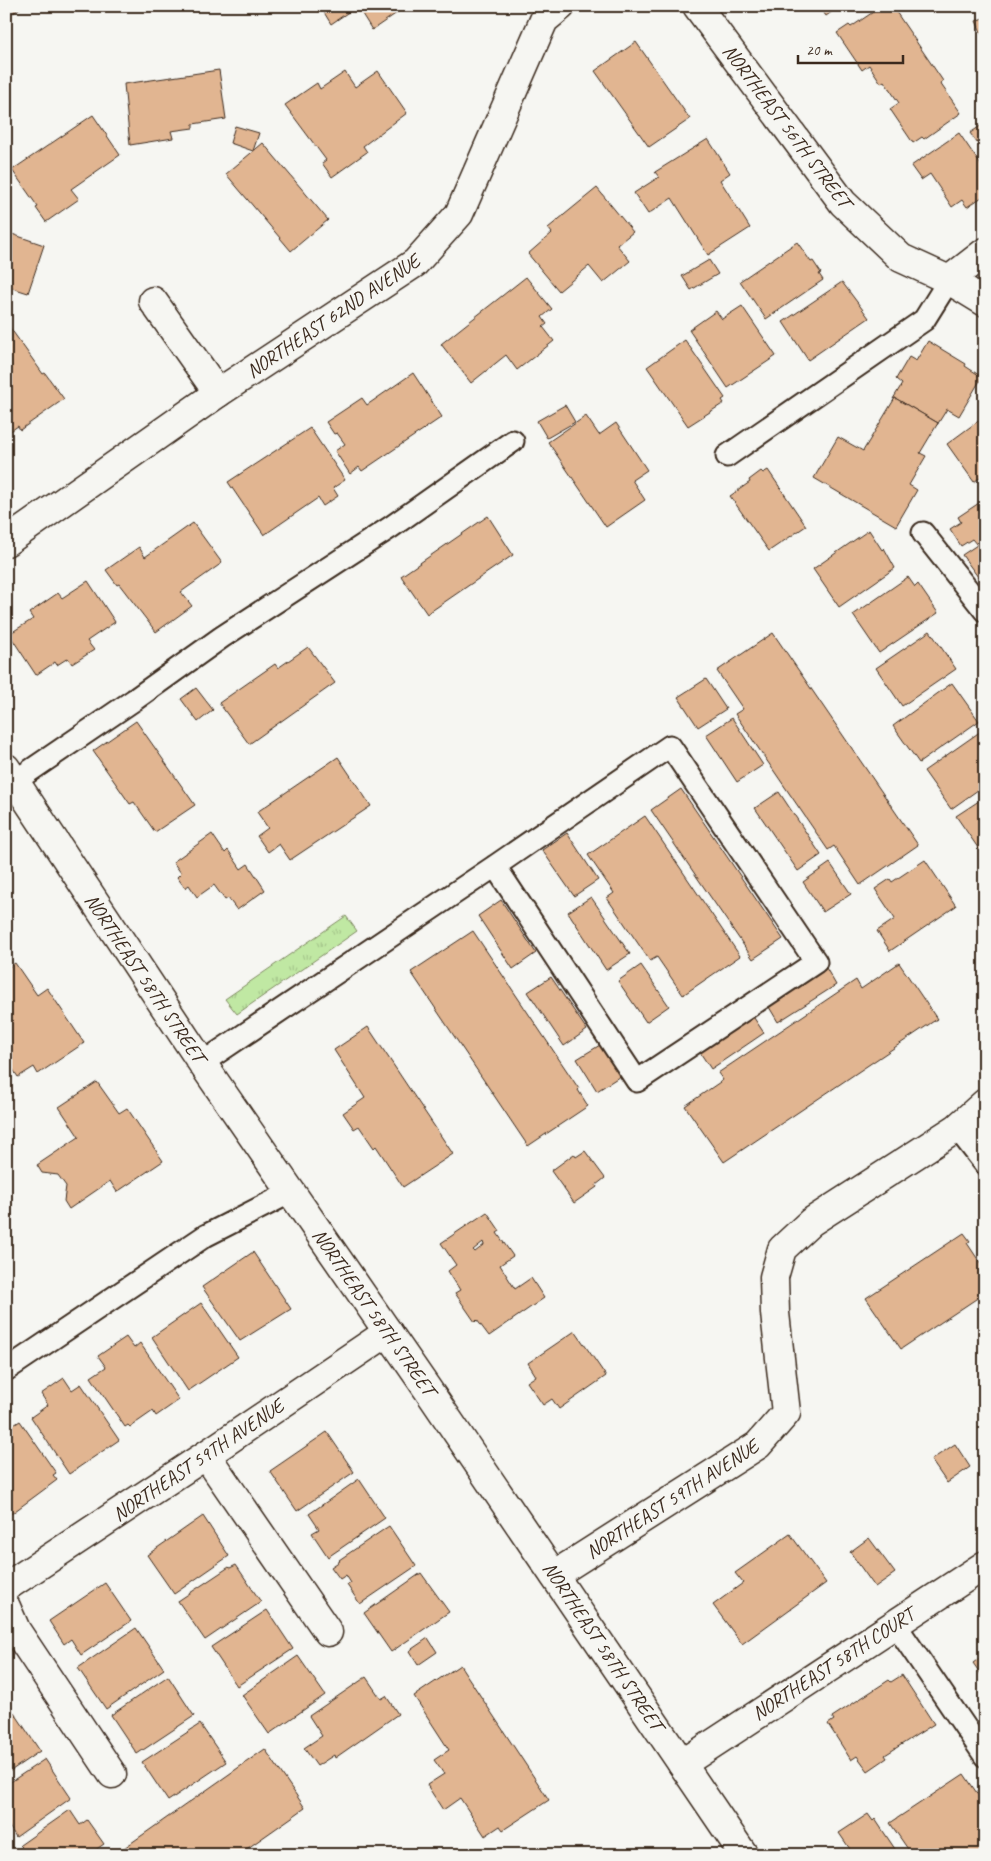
<svg xmlns="http://www.w3.org/2000/svg" width="991" height="1861" viewBox="0 0 991 1861" font-family="Caveat,sans-serif">
	<style>
		.grass { fill: url(#grass-tufts); stroke: #7e8960 }
		.building { fill: #e1b591; stroke: #3b2a1e; fill-rule: evenodd }
		.lines { fill: none; stroke-linecap: round; stroke-linejoin: round }
		.service-casing { stroke: #3b2a1e; stroke-width: 25 }
		.minor-casing { stroke: #3b2a1e; stroke-width: 31 }
		.tertiary-casing { stroke: #3b2a1e; stroke-width: 31 }
		.service { stroke: #f6f6f2; stroke-width: 21 }
		.minor { stroke: #f6f6f2; stroke-width: 28 }
		.tertiary { stroke: #f6f6f2; stroke-width: 28 }
		.labels { text-anchor: middle; dominant-baseline: central; stroke-width: 5; stroke-linejoin: round; paint-order: stroke }
		.street-label { font-size: 20px; fill: #3b2a1e; stroke: #f6f6f2 }
	</style>
	<defs>
		<pattern id="grass-tufts" width="24" height="20" patternUnits="userSpaceOnUse" patternTransform="scale(1.25)"><rect width="24" height="20" fill="#c0e8a3"/><path d="M3 7l-1-3M5 7V3M7 7l1-3M15 17l-1-3M17 17v-4M19 17l1-3" fill="none" stroke="#a6c78c"/></pattern>
	</defs>
	<rect width="100%" height="100%" fill="#f6f6f2"/>
	<filter id="ink" filterUnits="userSpaceOnUse"><feTurbulence type="fractalNoise" baseFrequency=".02" numOctaves="2"/><feDisplacementMap in="SourceGraphic" scale="10" xChannelSelector="R" yChannelSelector="G"/><feConvolveMatrix kernelMatrix="1 2 1 2 8 2 1 2 1" color-interpolation-filters="sRGB"/></filter>
	<g filter="url(#ink)">
		<path class="grass" d="M346,916L357,931L237,1014L225,999Z"/>
		<g class="building">
			<path d="M6,6H23L6,18Z"/>
			<path d="M327,6H347L350,11L331,24L322,9Z"/>
			<path d="M357,6H407L372,30Z"/>
			<path d="M819,6H840L826,16Z"/>
			<path d="M882,6H892L943,81L940,83L961,113L924,139L922,137L913,143L890,109L899,103L884,81L881,83L869,65L862,70L837,33L849,25L851,27Z"/>
			<path d="M985,17V41L976,21Z"/>
			<path d="M636,42L690,119L649,147L595,71Z"/>
			<path d="M219,70L226,119L193,124V128L171,131L173,138L130,145L124,84Z"/>
			<path d="M378,71L407,113L363,146L367,152L332,177L322,163L326,160L285,105L317,83L320,89L345,72L355,87Z"/>
			<path d="M93,115L120,155L71,189L79,199L46,222L36,208L38,207L12,170Z"/>
			<path d="M985,123V154L970,133Z"/>
			<path d="M235,126L259,133L253,151L230,143Z"/>
			<path d="M959,133L985,171V195L967,207L962,200L952,207L930,174L921,180L911,166Z"/>
			<path d="M708,139L730,173L720,180L750,228L708,255L672,198L648,214L634,193L659,177L655,172Z"/>
			<path d="M263,143L328,220L291,251L226,174Z"/>
			<path d="M597,188L633,232L617,245L630,261L603,283L589,266L559,291L528,254L552,233L548,228Z"/>
			<path d="M6,232L44,245L28,293L6,286Z"/>
			<path d="M797,242L811,262L813,261L821,273L819,274L823,280L766,319L740,281Z"/>
			<path d="M709,260L718,274L691,290L682,276Z"/>
			<path d="M526,277L552,309L542,317L547,324L543,327L554,341L517,370L506,355L471,383L441,344Z"/>
			<path d="M842,282L869,318L808,360L783,322Z"/>
			<path d="M742,306L776,356L728,388L689,330L716,311L722,319Z"/>
			<path d="M6,322L43,374L45,373L64,399L20,430L18,426L9,432L6,427Z"/>
			<path d="M685,340L725,398L722,400L724,403L688,426L647,367Z"/>
			<path d="M928,341L966,364L965,366L982,377L959,416L947,409L937,425L938,423L895,398L893,399L902,384L896,379L909,357L916,361Z"/>
			<path d="M413,373L442,417L362,471L359,467L350,474L335,451L345,444L337,433L334,434L326,422L362,398L367,405Z"/>
			<path d="M895,398L938,423L920,453L926,456L909,485L917,490L896,526L814,478L838,437L863,451Z"/>
			<path d="M565,405L575,422L547,438L537,421Z"/>
			<path d="M586,416L599,435L616,423L647,470L632,480L645,500L606,527L548,442Z"/>
			<path d="M985,416V474L974,482L947,444Z"/>
			<path d="M310,428L345,480L333,488L338,496L323,506L318,498L264,535L228,482Z"/>
			<path d="M768,470L806,526L769,551L730,496L750,482L749,480L761,471L763,473Z"/>
			<path d="M985,499V572L978,577L962,555L977,545L972,539L961,546L950,529L961,522L958,517Z"/>
			<path d="M488,516L513,555L427,614L401,576Z"/>
			<path d="M193,523L222,563L181,592L192,606L156,632L119,584L117,585L106,570L139,547L145,557Z"/>
			<path d="M869,530L882,550L884,548L895,568L839,607L813,569Z"/>
			<path d="M908,577L915,587L918,584L938,613L879,653L853,615Z"/>
			<path d="M88,581L115,622L87,641L94,650L72,664L68,658L57,665L55,662L36,675L9,634L33,619L29,613L58,593L62,598Z"/>
			<path d="M930,631L956,669L902,706L876,668Z"/>
			<path d="M773,633L918,845L860,885L834,846L828,850L735,714L743,709L717,671Z"/>
			<path d="M308,647L335,683L249,744L219,703L275,664L278,668Z"/>
			<path d="M706,679L726,709L698,727L678,697Z"/>
			<path d="M952,683L979,721L919,763L893,726Z"/>
			<path d="M196,688L213,710L198,722L181,699Z"/>
			<path d="M732,718L763,765L737,782L706,735Z"/>
			<path d="M136,721L195,805L155,832L134,802L130,804L93,751Z"/>
			<path d="M984,729L985,785L951,809L924,771Z"/>
			<path d="M338,757L371,806L290,860L279,844L268,852L257,836L268,828L257,812Z"/>
			<path d="M681,789L783,939L753,959L651,810Z"/>
			<path d="M779,792L821,855L798,871L755,808Z"/>
			<path d="M985,797V853L983,855L956,816Z"/>
			<path d="M645,816L740,956L683,995L657,957L650,961L607,898L614,893L588,855Z"/>
			<path d="M567,833L598,880L574,896L542,850Z"/>
			<path d="M212,834L225,853L228,850L241,869L248,864L265,890L237,910L228,898L225,900L214,885L197,897L189,885L185,888L177,877L181,873L173,862Z"/>
			<path d="M925,860L956,906L890,951L877,931L895,919L875,889L890,879L892,882Z"/>
			<path d="M830,863L851,894L823,912L803,882Z"/>
			<path d="M591,897L630,954L606,970L568,912Z"/>
			<path d="M501,900L536,953L513,969L478,916Z"/>
			<path d="M473,931L579,1089L578,1090L588,1106L528,1146L411,972Z"/>
			<path d="M822,961L836,985L778,1022L763,997Z"/>
			<path d="M15,963L37,995L47,988L84,1043L38,1074L34,1067L18,1077L6,1059V969Z"/>
			<path d="M899,963L937,1019L724,1162L685,1106L723,1080L718,1073L856,980L861,989Z"/>
			<path d="M641,965L669,1006L646,1022L618,981Z"/>
			<path d="M551,977L587,1030L564,1046L528,992Z"/>
			<path d="M748,1009L764,1033L711,1069L695,1045Z"/>
			<path d="M368,1027L453,1154L403,1187L376,1146L374,1148L359,1126L354,1129L343,1113L365,1098L334,1050Z"/>
			<path d="M605,1042L625,1073L597,1091L577,1059Z"/>
			<path d="M97,1082L119,1113L127,1108L163,1161L117,1192L110,1181L69,1209L64,1201L66,1186L58,1175L42,1173L37,1165L79,1137L59,1107Z"/>
			<path d="M585,1151L605,1178L596,1185L597,1187L574,1203L551,1171L574,1154L576,1157Z"/>
			<path d="M487,1212L500,1231L497,1233L513,1256L500,1265L515,1289L531,1278L544,1298L489,1336L477,1320L475,1322L455,1293L460,1290L448,1271L456,1265L441,1243ZM483,1242L484,1245L475,1252L473,1250Z"/>
			<path d="M964,1233L970,1241L967,1243L985,1270V1293L901,1349L866,1298Z"/>
			<path d="M253,1252L291,1309L240,1341L202,1287Z"/>
			<path d="M201,1303L238,1357L188,1391L152,1337Z"/>
			<path d="M575,1331L606,1376L559,1409L552,1399L543,1405L527,1382L536,1376L528,1363Z"/>
			<path d="M126,1337L134,1348L140,1343L179,1400L156,1416L153,1411L130,1427L128,1425L125,1427L91,1377L106,1367L98,1356Z"/>
			<path d="M64,1378L72,1390L81,1384L119,1440L69,1474L31,1417L48,1405L41,1394Z"/>
			<path d="M20,1421L56,1473L53,1475L57,1480L11,1514L6,1507V1430Z"/>
			<path d="M327,1432L354,1472L297,1511L270,1471Z"/>
			<path d="M955,1444L970,1467L947,1483L931,1460Z"/>
			<path d="M359,1479L385,1518L328,1557L312,1533L319,1529L309,1514Z"/>
			<path d="M203,1516L229,1556L174,1594L147,1555Z"/>
			<path d="M389,1526L416,1566L360,1604L347,1585L351,1583L346,1575L340,1579L331,1567L340,1561L339,1560Z"/>
			<path d="M790,1534L826,1583L742,1644L713,1605L743,1583L735,1573Z"/>
			<path d="M869,1538L895,1573L875,1587L850,1552Z"/>
			<path d="M236,1565L261,1602L205,1640L178,1601L229,1567L230,1568Z"/>
			<path d="M421,1573L449,1612L391,1652L364,1613Z"/>
			<path d="M105,1583L131,1621L81,1655L71,1639L64,1644L49,1621Z"/>
			<path d="M267,1610L293,1649L237,1686L211,1647Z"/>
			<path d="M136,1628L164,1669L106,1709L78,1668Z"/>
			<path d="M428,1638L437,1652L418,1665L409,1651Z"/>
			<path d="M985,1654V1680L973,1663Z"/>
			<path d="M298,1656L325,1695L269,1734L242,1695Z"/>
			<path d="M460,1665L549,1800L503,1830L500,1826L485,1836L460,1798L443,1810L427,1785L444,1774L434,1760L449,1750L414,1696Z"/>
			<path d="M902,1675L934,1724L885,1755L887,1758L868,1771L857,1756L851,1760L828,1724L834,1720L832,1717L889,1680L891,1682Z"/>
			<path d="M168,1676L194,1716L137,1754L111,1715Z"/>
			<path d="M366,1677L381,1699L386,1696L398,1714L335,1758L334,1755L317,1766L304,1748L322,1736L309,1716Z"/>
			<path d="M14,1712L40,1751L6,1774V1717Z"/>
			<path d="M200,1724L226,1762L168,1801L142,1762Z"/>
			<path d="M265,1749L305,1808L238,1855H114Z"/>
			<path d="M45,1759L71,1798L16,1837L6,1822V1785Z"/>
			<path d="M964,1774L985,1805L981,1808L985,1813V1855H912L890,1823Z"/>
			<path d="M70,1810L80,1825L87,1820L104,1844L88,1855H10L22,1847L20,1845Z"/>
			<path d="M868,1814L873,1821L875,1819L899,1855H854L839,1833Z"/>
		</g>
		<g class="lines">
			<defs>
				<g id="service">
					<path d="M727,456L924,320L949,280"/>
					<path d="M923,533L985,611"/>
					<path d="M15,781L134,700L222,637L391,527L513,441"/>
					<path d="M202,1063L495,866L670,746L816,962L637,1081L495,866"/>
					<path d="M957,1128L985,1164"/>
					<path d="M957,1128L985,1132"/>
					<path d="M6,1370L205,1236L291,1192"/>
					<path d="M895,1624L985,1756"/>
				</g>
				<g id="minor">
					<path d="M697,6L843,203L901,258L949,280L985,302"/>
					<path d="M949,280L985,252"/>
					<path d="M153,301L218,393"/>
					<path d="M6,542L218,393L415,263L459,214L544,20L561,6"/>
					<path d="M206,1455L328,1632"/>
					<path d="M554,1575L758,1445L786,1413L775,1313L774,1277L782,1249L811,1222L957,1128L985,1103"/>
					<path d="M6,1587L206,1455L388,1332"/>
					<path d="M6,1607L16,1630L112,1774"/>
					<path d="M682,1764L985,1565"/>
				</g>
				<path id="tertiary" d="M6,768L204,1066L428,1390L744,1855"/>
			</defs>
			<use href="#service" class="service-casing"/>
			<use href="#minor" class="minor-casing"/>
			<use href="#tertiary" class="tertiary-casing"/>
			<use href="#service" class="service"/>
			<use href="#minor" class="minor"/>
			<use href="#tertiary" class="tertiary"/>
		</g>
	</g>
	<g class="labels">
		<g class="street-label">
			<text transform="translate(787 126) rotate(53)">NORTHEAST 56TH STREET</text>
			<text transform="translate(333 316) rotate(-34)">NORTHEAST 62ND AVENUE</text>
			<text transform="translate(145 978) rotate(56)">NORTHEAST 58TH STREET</text>
			<text transform="translate(374 1312) rotate(55)">NORTHEAST 58TH STREET</text>
			<text transform="translate(198 1460) rotate(-34)">NORTHEAST 59TH AVENUE</text>
			<text transform="translate(672 1499) rotate(-33)">NORTHEAST 59TH AVENUE</text>
			<text transform="translate(603 1646) rotate(56)">NORTHEAST 58TH STREET</text>
			<text transform="translate(833 1664) rotate(-33)">NORTHEAST 58TH COURT</text>
		</g>
	</g>
	<rect width="991" height="1861" fill="none" stroke="#f6f6f2" stroke-width="25"/>
	<rect x="12" y="12" width="966" height="1836" fill="none" stroke="#3b2a1e" stroke-width="2" filter="url(#ink)"/>
	<path d="M798 55v8h105v-8" fill="none" stroke="#3b2a1e" stroke-width="2.5"/>
	<text x="806" y="55" font-size="15" fill="#3b2a1e" stroke="#f6f6f2" stroke-width="4" paint-order="stroke">20 m</text>
</svg>
